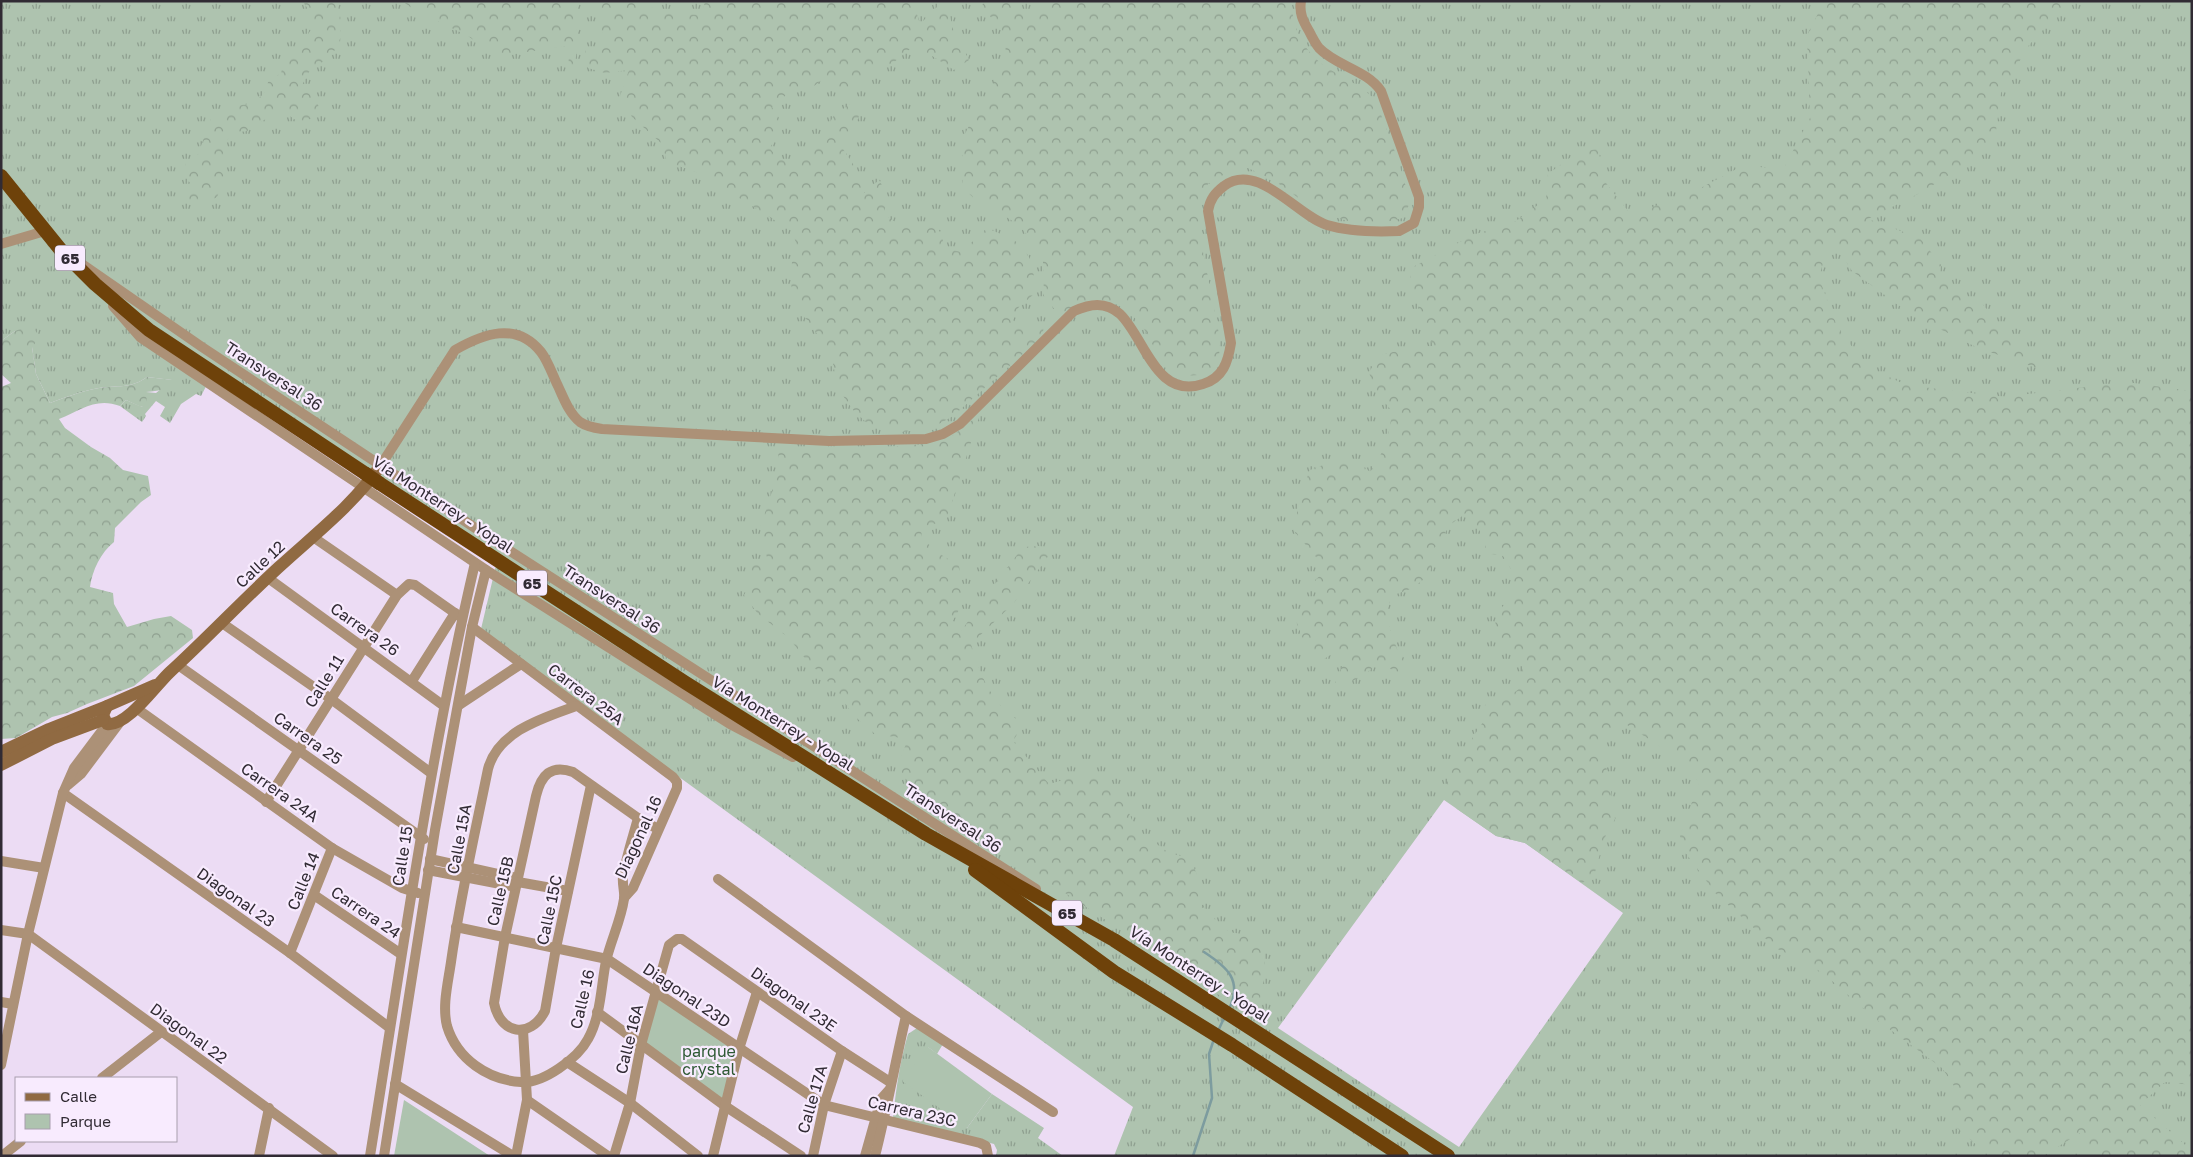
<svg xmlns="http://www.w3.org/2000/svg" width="2193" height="1157" viewBox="0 0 2193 1157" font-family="'Golos Text',sans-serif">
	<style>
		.grass { fill: url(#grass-tufts); fill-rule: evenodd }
		.forest { fill: url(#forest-crowns) }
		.park { fill: #aec3af }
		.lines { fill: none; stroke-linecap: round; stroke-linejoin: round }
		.stream { stroke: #7d9c9f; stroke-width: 2.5 }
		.minor { stroke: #ac9177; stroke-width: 10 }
		.secondary { stroke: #906a42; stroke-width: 12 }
		.trunk { stroke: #6e420a; stroke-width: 14 }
		.trunk-bridge { stroke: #6e420a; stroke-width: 14 }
		.labels { text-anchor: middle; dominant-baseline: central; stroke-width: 4.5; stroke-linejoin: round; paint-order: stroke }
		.shield { fill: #f8ebfe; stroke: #6d6571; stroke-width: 1 }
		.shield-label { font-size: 15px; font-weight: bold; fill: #312b34 }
		.street-label { font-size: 16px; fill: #312b34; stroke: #f8ebfe }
		.park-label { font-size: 16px; fill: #2e5934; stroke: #f8ebfe }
	</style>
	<defs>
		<pattern id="grass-tufts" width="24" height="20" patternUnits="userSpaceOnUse" patternTransform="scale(1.25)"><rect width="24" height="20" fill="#aec3af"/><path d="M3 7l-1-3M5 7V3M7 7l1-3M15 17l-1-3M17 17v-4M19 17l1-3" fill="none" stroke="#8e9f8f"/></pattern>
		<pattern id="forest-crowns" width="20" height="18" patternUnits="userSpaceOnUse" patternTransform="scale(1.25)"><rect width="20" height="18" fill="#aec3af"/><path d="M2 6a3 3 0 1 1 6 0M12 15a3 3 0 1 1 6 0" fill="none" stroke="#8e9f8f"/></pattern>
	</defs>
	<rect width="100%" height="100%" fill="#ecdcf4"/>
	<g class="grass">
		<path d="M1,1H2192V1156H1114L1133,1107L675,774L481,629L497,561L213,373L201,396L196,394L181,404L170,423L160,416L165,407L156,401L145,414L146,416L142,422L120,406L126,400L142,407L146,392L156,393L172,380L147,377C131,389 117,385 99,388C82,391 66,397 50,403L36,374L32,347L15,331L1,341ZM1444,800L1496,836L1525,843L1623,913L1459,1147L1278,1028Z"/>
		<path d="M917,1028L943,1044L937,1054L928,1047L967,1128L992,1094L1044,1128L1038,1138L1063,1156H996L997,1150L994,1144L893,1118C896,1089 900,1061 908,1034Z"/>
	</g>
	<g class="forest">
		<path d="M302,1H337L341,21L340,44L329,57L309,72L301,87L312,92L319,107L315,117C298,125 294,121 283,108L247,131L233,133L223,145L226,175L217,197L201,206L190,205L183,196L190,183L184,174L186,163L198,154L212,116L219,115L233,104C246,109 267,98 268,82L281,73L284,62L296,55L313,26L309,10Z"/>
		<path d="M402,1H577V51L573,72L568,68L569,56L567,46L506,55L492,53L468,36L413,9Z"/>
		<path d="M592,1H639L662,13L702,15L705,1H920L915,8L920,24L943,1L948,8L953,29L969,60L954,70L915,45L893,63L871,71L847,92L823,79L809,90L793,89L772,107L783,124L770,148L777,158L792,161L813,154L834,115L852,103L860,113L854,130L841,146L861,176L863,194L879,180L887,194L884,214C902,229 913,230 936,226L942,235L944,248L961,252L987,228C995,232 1004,235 1012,239C1033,252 1035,272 1034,294L1018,308L1013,320C1023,329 1031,331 1044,325L1043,332L1034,344L953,416L932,428L896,433L867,423L854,411L838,389L831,353L791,298L792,261L796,243L792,231L699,173L667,162L662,144L632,117L620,96L629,70L605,73L588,68L585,50L603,47L601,16Z"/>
		<path d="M984,1H1009C1019,14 1029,14 1044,12L1043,1H1292C1291,30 1306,55 1331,70C1345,79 1360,85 1372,97C1379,103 1409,189 1409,200C1410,206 1405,213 1403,218L1382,223L1348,221L1318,212L1275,181L1248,168L1223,175L1208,184L1197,207L1203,252L1220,339L1219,358L1206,374C1193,376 1183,377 1172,370C1158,362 1154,345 1146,332C1123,298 1095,290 1061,314L1055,310L1044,296L1043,262L1032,241L1020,226L999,212L979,203L963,188L961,165L965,134L976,111L989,97L997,72L1006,53L1004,34L982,6Z"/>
		<path d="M1824,1H2070L2029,45L2001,93L1994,146L1922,192L1868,219L1920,238L1941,265L1939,280L1983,305L2040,369L1978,348L1912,315L1852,271L1830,236L1819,278L1837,326L1866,366L1906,385L2004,397L2126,382L2192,391V1085L2165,1082L2140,1105L2192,1151V1156H2091L2080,1133L2043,1156H2000L1980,1148L1949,1121L1954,1086L1942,1068L1873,1017L1823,973L1776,948L1716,894L1685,852L1680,836L1699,782L1664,749L1621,721L1599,743L1609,777L1615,819L1604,839L1594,876L1582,883L1525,843L1496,836L1457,809L1446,792L1448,775L1483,722L1479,712L1488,702L1500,704L1520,688L1525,652L1510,649L1494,633L1497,613L1512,596V571L1503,556L1485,553V541L1469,511L1451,524L1434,549L1430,574L1413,588L1391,596L1386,617L1397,649L1412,668L1402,675L1379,663C1364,675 1353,684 1334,685L1342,667L1345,647L1322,660L1308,652L1296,621L1305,606L1322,590L1315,580L1327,570L1294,531L1300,495L1310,470L1341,458L1356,459L1370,472C1384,454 1390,434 1392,411L1374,390L1369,372L1380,355L1415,347L1433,346L1410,285L1411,268L1473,235L1516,221L1546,199L1548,174L1578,152L1598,149L1606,183L1631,215L1693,192L1744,165L1783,170L1810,118L1807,36Z"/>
		<path d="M31,325L40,337L32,347L36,374L50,403C66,397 82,391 99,388C117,385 131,389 147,377L173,380L170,390C162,389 155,392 146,392L147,404L141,407L126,400L120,406C96,397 81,410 59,419L65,428L91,447L110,458L123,470L148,476L151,495L141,502L115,528L114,542C101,552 92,571 90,587L113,593L114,604L127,627L154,619L171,616L192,630L193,638L134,686L87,704L67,713L52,717L16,738L1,739V387L11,383L1,374V341L15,331Z"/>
		<path d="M980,414L946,521L921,527L922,539L943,556L959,565L963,603L952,622L959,634L969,620L985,605L989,592L1023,547L1040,546L1049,555L1013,604L971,644C976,663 985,686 997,701C1004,711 1015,716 1022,726L1013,741L1049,784L1081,775L1102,780L1124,802L1136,829L1169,853L1190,858L1200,882V904L1229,932L1254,936L1265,953L1264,979L1259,1003L1249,1015L997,848L914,789L902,774V754L908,739L875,734L852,714L839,693L802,655L789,638L758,614L744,595L750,585L749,568L753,562H768L760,528L779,470L778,447L838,451L937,443L952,436Z"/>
	</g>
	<g class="park">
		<path d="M658,997L736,1051L724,1100L645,1042Z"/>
		<path d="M928,1047L992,1094L967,1128L902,1081Z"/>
		<path d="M404,1100L490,1156H394Z"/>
	</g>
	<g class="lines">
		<g class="stream">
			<path d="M1204,952C1227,967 1243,980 1229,1009"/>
			<path d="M1218,1031L1225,1016"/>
			<path d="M1193,1156L1212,1098L1209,1054L1214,1039"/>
		</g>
		<g class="minor">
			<path d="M1,244L45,231"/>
			<path d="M82,264L202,347L504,547L1036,889"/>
			<path d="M113,306L140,337L486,570L730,724L793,757"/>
			<path d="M381,465L455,350C483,334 516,321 541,352C548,361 553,376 558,386C564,399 569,413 580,422C586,426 595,428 602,429L829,441L926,439L943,434L960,424L1074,311C1090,304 1105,301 1120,314C1145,338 1156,400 1203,384C1223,378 1228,362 1231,343L1208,211C1210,199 1215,193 1224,186C1258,161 1296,215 1327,225C1350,232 1376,232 1399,231L1414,223L1419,207V197L1381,91C1367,70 1336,66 1319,48C1315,43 1312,37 1309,31C1303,21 1299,13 1301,1"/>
			<path d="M313,537L397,595"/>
			<path d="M268,578L444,706"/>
			<path d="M222,623L331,699L431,773"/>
			<path d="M472,627L673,777L677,782V788L633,888L624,898"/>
			<path d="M178,665L424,839"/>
			<path d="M412,681L455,613"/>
			<path d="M459,705L521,664"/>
			<path d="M576,706C543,718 498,731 488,769C475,833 460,898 451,962C448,983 442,1006 447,1026C457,1059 488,1080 521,1082C543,1084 578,1058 588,1039C601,1016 601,986 606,961C611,940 621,920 624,899C625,892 622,884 623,877C626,857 633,837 638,818"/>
			<path d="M136,708L332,848L402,888L418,893"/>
			<path d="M68,785L81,774L120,722"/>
			<path d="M591,785L556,948L545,1011C530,1040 500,1034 494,1003L505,937L536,796C541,775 551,764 573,772L638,818L658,829"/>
			<path d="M63,793L290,953L390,1028"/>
			<path d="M266,802L397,595L409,584L415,585L462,618"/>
			<path d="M430,859L512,877L518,882L568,891"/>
			<path d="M1,861L44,868"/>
			<path d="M428,870L511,886L518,882"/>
			<path d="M718,879L906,1016L1053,1112"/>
			<path d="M314,895L401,954"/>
			<path d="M456,927L607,959L824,1105L980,1143L986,1146L988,1156"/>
			<path d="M1,930L28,934L333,1156"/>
			<path d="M290,953L332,848"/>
			<path d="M1,1002L13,1004"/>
			<path d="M597,1012L725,1106L801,1156"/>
			<path d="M567,1062L630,1103L698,1156"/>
			<path d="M1,1065L28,934L63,793L74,768L107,724"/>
			<path d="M102,1078L161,1032"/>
			<path d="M395,1084L513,1156"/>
			<path d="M527,1100L608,1156"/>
			<path d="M2,1156L21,1141"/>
			<path d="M259,1156L269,1108"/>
			<path d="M370,1156C402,958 429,759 475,563"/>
			<path d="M384,1156L435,830L472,627L486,570"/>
			<path d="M516,1156L527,1100L523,1030"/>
			<path d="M614,1156L630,1103L641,1045L669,945L677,939H682L842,1051L890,1082"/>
			<path d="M713,1156L739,1049L757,992"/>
			<path d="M813,1156L824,1105L842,1051"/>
			<path d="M865,1156L881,1099L889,1090"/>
			<path d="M875,1156C887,1109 895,1063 906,1016"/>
		</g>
		<g class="secondary">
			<path d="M107,706L103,715L107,724C127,727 155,686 170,672C207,638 242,601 279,567C315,534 353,505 381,465"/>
			<path d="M1,752L49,729L107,706L155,685"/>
			<path d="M1,765L52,739L103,720"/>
		</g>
		<g class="trunk">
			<path d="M1,176L60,249L95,284L149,330L366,474"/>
			<path d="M379,483L686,683L926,834L1114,940L1448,1156"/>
			<path d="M975,870L1114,972L1232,1045L1402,1156"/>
		</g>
		<path class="trunk-bridge" d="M366,474L379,483"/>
	</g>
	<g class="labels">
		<g class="shield">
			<rect x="55" y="245.5" width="30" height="25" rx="4"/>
			<rect x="517" y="570.5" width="30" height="25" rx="4"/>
			<rect x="1052" y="900.5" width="30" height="25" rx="4"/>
		</g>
		<g class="shield-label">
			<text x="70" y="258">65</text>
			<text x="532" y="583">65</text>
			<text x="1067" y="913">65</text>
		</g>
		<g class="street-label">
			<text transform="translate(274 376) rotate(33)">Transversal 36</text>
			<text transform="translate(443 504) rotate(33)">Vía Monterrey - Yopal</text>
			<text transform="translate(260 564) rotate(-43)">Calle 12</text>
			<text transform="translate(612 599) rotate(33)">Transversal 36</text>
			<text transform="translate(365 629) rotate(35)">Carrera 26</text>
			<text transform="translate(324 681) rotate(-58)">Calle 11</text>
			<text transform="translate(586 694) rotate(37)">Carrera 25A</text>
			<text transform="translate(783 723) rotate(32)">Vía Monterrey - Yopal</text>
			<text transform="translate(308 738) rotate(35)">Carrera 25</text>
			<text transform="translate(280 792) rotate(35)">Carrera 24A</text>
			<text transform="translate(953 818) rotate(33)">Transversal 36</text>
			<text transform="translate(638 837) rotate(-65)">Diagonal 16</text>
			<text transform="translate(459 839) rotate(-79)">Calle 15A</text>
			<text transform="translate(402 856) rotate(-81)">Calle 15</text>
			<text transform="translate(303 881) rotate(-68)">Calle 14</text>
			<text transform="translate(500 891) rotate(-77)">Calle 15B</text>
			<text transform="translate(236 897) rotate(35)">Diagonal 23</text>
			<text transform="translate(549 910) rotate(-78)">Calle 15C</text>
			<text transform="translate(366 912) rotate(34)">Carrera 24</text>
			<text transform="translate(1200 974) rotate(33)">Vía Monterrey - Yopal</text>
			<text transform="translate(687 995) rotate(34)">Diagonal 23D</text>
			<text transform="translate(582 999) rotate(-77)">Calle 16</text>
			<text transform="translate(794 999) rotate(35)">Diagonal 23E</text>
			<text transform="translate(189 1033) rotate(36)">Diagonal 22</text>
			<text transform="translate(629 1039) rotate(-76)">Calle 16A</text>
			<text transform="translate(812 1099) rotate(-74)">Calle 17A</text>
			<text transform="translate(912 1111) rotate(13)">Carrera 23C</text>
		</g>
		<g class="park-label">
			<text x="709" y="1051">parque<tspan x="709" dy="18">crystal</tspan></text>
		</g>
	</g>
	<rect width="2193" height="1157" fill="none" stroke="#312b34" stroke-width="5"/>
	<rect x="15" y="1077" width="162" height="65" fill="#f8ebfe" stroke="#a89ead"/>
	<rect x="25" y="1093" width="25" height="8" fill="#906a42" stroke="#a89ead"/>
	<text x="60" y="1102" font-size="15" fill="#312b34">Calle</text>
	<rect x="25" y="1114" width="25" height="15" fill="#aec3af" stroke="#a89ead"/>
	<text x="60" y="1127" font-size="15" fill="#312b34">Parque</text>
</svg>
